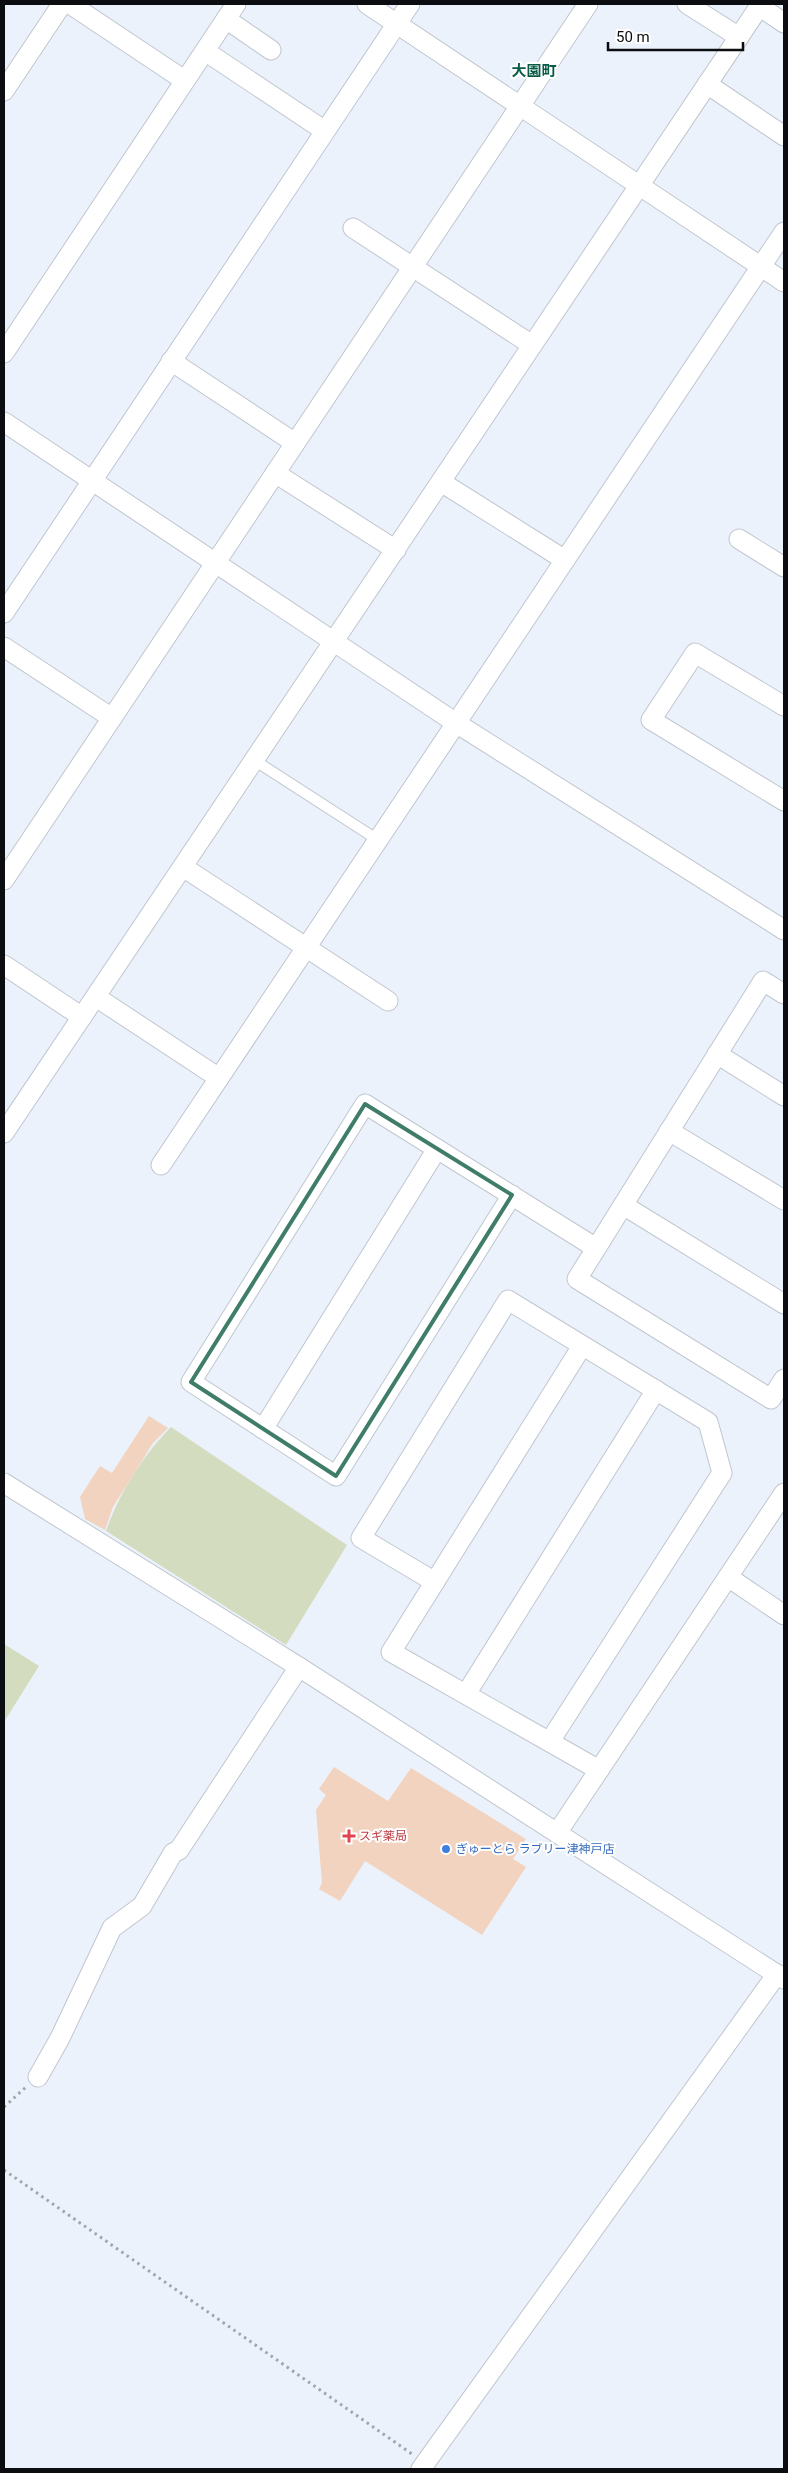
<svg xmlns="http://www.w3.org/2000/svg" width="788" height="2473" viewBox="0 0 788 2473" font-family="Roboto,'Noto Sans JP',sans-serif">
	<style>
		.green { fill: #d4dcc0 }
		.building { fill: #f1d3bf }
		.lines { fill: none; stroke-linecap: round; stroke-linejoin: round }
		.lane-casing { stroke: #c0c6cf; stroke-width: 12 }
		.street-casing { stroke: #c0c6cf; stroke-width: 21 }
		.path { stroke: #a1a5ac; stroke-width: 3; stroke-dasharray: 2.5 4; stroke-linecap: butt }
		.lane { stroke: #fff; stroke-width: 10 }
		.street { stroke: #fff; stroke-width: 19 }
		.marked { fill: none; stroke: #3f7d69; stroke-width: 4; stroke-linejoin: round }
		.health-dot { fill: #e0444e; stroke: #fff; stroke-width: 2 }
		.shop-dot { fill: #3f7fe0; stroke: #fff; stroke-width: 2 }
		.labels { text-anchor: middle; dominant-baseline: central; stroke-width: 4; stroke-linejoin: round; paint-order: stroke }
		.health-label { font-size: 12px; fill: #be3a42; stroke: #fff; text-anchor: start }
		.shop-label { font-size: 12px; fill: #366cbe; stroke: #fff; text-anchor: start }
		.quarter-label { font-size: 15px; font-weight: bold; fill: #095b46; stroke: #fff }
	</style>
	<rect width="100%" height="100%" fill="#ecf2fb"/>
	<g class="green">
		<path d="M171,1427L347,1545L286,1645L106,1531C119,1493 143,1455 171,1427Z"/>
		<path d="M4,1644L39,1666L4,1722Z"/>
	</g>
	<g class="building">
		<path d="M149,1416L168,1428L153,1443L113,1507L105,1530L85,1519L80,1497L100,1466L112,1473Z"/>
		<path d="M334,1767L388,1801L411,1768L526,1839L513,1859L526,1867L482,1935L365,1861L340,1901L319,1889L322,1883L316,1810L326,1795L319,1789Z"/>
	</g>
	<g class="lines">
		<defs>
			<path id="lane" d="M254,760L378,840"/>
			<g id="street">
				<path d="M70,4L184,80"/>
				<path d="M367,4L784,282"/>
				<path d="M687,4L739,37"/>
				<path d="M759,6L784,23"/>
				<path d="M226,19L271,50"/>
				<path d="M205,51L325,131"/>
				<path d="M707,84L784,136"/>
				<path d="M4,91L62,4"/>
				<path d="M353,228L532,345"/>
				<path d="M4,353L236,4"/>
				<path d="M171,361L295,443"/>
				<path d="M4,422L456,723L784,930"/>
				<path d="M275,473L396,550"/>
				<path d="M441,482L565,560"/>
				<path d="M739,539L784,567"/>
				<path d="M4,613L410,4"/>
				<path d="M4,647L112,718"/>
				<path d="M784,706L695,653L651,720L784,801"/>
				<path d="M183,867L388,1001"/>
				<path d="M4,880L588,4"/>
				<path d="M4,965L82,1017"/>
				<path d="M784,994L763,981L577,1279L771,1399L784,1379"/>
				<path d="M96,997L219,1078"/>
				<path d="M717,1054L784,1096"/>
				<path d="M669,1131L784,1200"/>
				<path d="M4,1133L761,4"/>
				<path d="M161,1165L784,232"/>
				<path d="M512,1195L336,1476L191,1382L365,1104C442,1152 519,1200 596,1248"/>
				<path d="M623,1205L784,1304"/>
				<path d="M582,1346L391,1652L599,1770"/>
				<path d="M263,1429L437,1149"/>
				<path d="M4,1483L299,1667L784,1979"/>
				<path d="M728,1577L784,1615"/>
				<path d="M435,1582L361,1538L508,1300L708,1422L722,1473L550,1741"/>
				<path d="M466,1694L656,1390"/>
				<path d="M557,1833L784,1493"/>
				<path d="M38,2077L60,2038L112,1928L142,1906L173,1853L179,1850L299,1667"/>
				<path d="M421,2469L777,1974"/>
			</g>
		</defs>
		<use href="#lane" class="lane-casing"/>
		<use href="#street" class="street-casing"/>
		<g class="path">
			<path d="M4,2107L26,2087"/>
			<path d="M4,2170L412,2454"/>
		</g>
		<use href="#lane" class="lane"/>
		<use href="#street" class="street"/>
	</g>
	<path class="marked" d="M365,1104L512,1195L336,1476L191,1382Z"/>
	<path class="health-dot" d="M346.5 1828.5h5v5h5v5h-5v5h-5v-5h-5v-5h5z"/>
	<circle class="shop-dot" cx="446" cy="1849" r="5"/>
	<g class="labels">
		<g class="health-label">
			<text x="359" y="1836">スギ薬局</text>
		</g>
		<g class="shop-label">
			<text x="456" y="1849">ぎゅーとら ラブリー津神戸店</text>
		</g>
		<g class="quarter-label">
			<text x="534" y="71">大園町</text>
		</g>
	</g>
	<rect width="788" height="2473" fill="none" stroke="#0c0d10" stroke-width="10"/>
	<path d="M608 42v8h135v-8" fill="none" stroke="#0c0d10" stroke-width="2.5"/>
	<text x="616" y="42" font-size="15" fill="#0c0d10" stroke="#ffffff" stroke-width="4" paint-order="stroke">50 m</text>
</svg>
